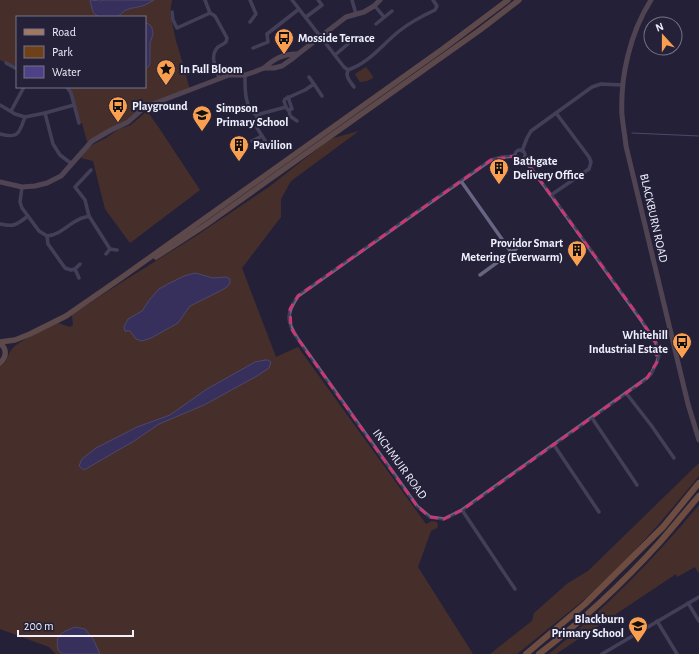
<svg xmlns="http://www.w3.org/2000/svg" width="699" height="654" viewBox="0 0 699 654" font-family="'Alegreya Sans',sans-serif">
	<style>
		.green { fill: #6f4119 }
		.water { fill: #4e4187; stroke: #7f76aa }
		.lines { fill: none; stroke-linecap: round; stroke-linejoin: round }
		.stream { stroke: #7f76aa; stroke-width: 1 }
		.street { stroke: #686582; stroke-width: 3.5 }
		.secondary { stroke: #856e72; stroke-width: 5 }
		.primary { stroke: #a27861; stroke-width: 5.5 }
		.highway { stroke: #c8844b; stroke-width: 6 }
		.marked { fill: none; stroke: #c93873; stroke-width: 3; stroke-dasharray: 8 5; stroke-linejoin: round }
		.labels { text-anchor: middle; dominant-baseline: central; stroke-width: 4; stroke-linejoin: round; paint-order: stroke }
		.poi-label { font-size: 12px; font-weight: bold; fill: #f0f0fd; stroke: #242139; text-anchor: start }
		.street-label { font-size: 12px; fill: #f0f0fd; stroke: #242139 }
	</style>
	<rect width="100%" height="100%" fill="#242139"/>
	<g class="green">
		<path d="M0,0H90L93,12L98,17H17V69L0,60Z"/>
		<path d="M154,0H172L170,13L176,41L182,61L190,90L139,112L88,145L82,123H79L71,93L67,87H145V69C154,63 149,53 150,43C150,40 152,37 153,34L146,22H145V17H118C126,7 131,9 142,6C146,5 150,2 154,0Z"/>
		<path d="M366,67L372,75L373,78L367,81L360,82L355,74L358,72Z"/>
		<path d="M147,111L159,128L200,190L130,243L105,209L93,161L81,158L87,150L94,144L106,138L119,129L131,125Z"/>
		<path d="M359,131L291,181L281,199V217L242,268L276,357L298,347L426,524L432,521L437,522L438,526L437,528L431,531L418,567L473,654H56L49,647L0,629V366C8,363 7,355 12,349C18,341 48,328 58,323L70,327L73,325L72,315L119,284L196,236L269,187L330,139Z"/>
		<path d="M699,463V476L658,525L626,560L585,599L517,654H490L532,621L534,613L568,583L588,571Z"/>
		<path d="M699,505V572L698,573L695,567L677,577L676,574L556,654H549C605,609 653,560 699,505Z"/>
	</g>
	<g class="water">
		<path d="M90,0L100,1L104,0H154C150,2 146,5 142,6C131,9 126,7 118,17H98L93,12Z"/>
		<path d="M145,22L150,25L152,28L153,34L150,43V63L149,66L145,69Z"/>
		<path d="M195,273L213,278L226,277L230,279V283L227,287L220,291L190,306L178,323L151,338L142,341L136,339L130,331H125L124,327L128,319L142,311L150,299L159,289L170,283L184,276Z"/>
		<path d="M265,360H268L271,362L269,368L257,376L204,405L159,424L134,441L84,470L79,466L82,459L96,448L137,427L170,415L207,389L255,362Z"/>
		<path d="M75,627L85,629L93,639L100,654H63L58,650C55,634 61,633 75,627Z"/>
	</g>
	<g class="lines">
		<path class="stream" d="M632,133L699,136"/>
		<g class="street">
			<path d="M205,0L210,13L215,16L227,38L226,42C224,44 221,45 218,47C209,56 216,68 219,78"/>
			<path d="M250,0L256,14L250,22"/>
			<path d="M292,0L344,67L348,70C369,63 382,45 398,32C409,23 422,16 435,10L437,6L433,0"/>
			<path d="M352,0L356,14"/>
			<path d="M374,5L384,17"/>
			<path d="M172,12L173,20L177,28L210,13"/>
			<path d="M306,17L322,5L318,0"/>
			<path d="M376,24L392,11"/>
			<path d="M253,48L268,42L267,34L299,9"/>
			<path d="M335,55L349,43"/>
			<path d="M6,63L17,69"/>
			<path d="M348,70C345,77 350,81 354,87"/>
			<path d="M245,75C245,87 244,107 256,115L286,107L284,101L285,99L305,90L314,84L309,77"/>
			<path d="M314,84L322,96"/>
			<path d="M67,87L71,93L79,123"/>
			<path d="M0,105L15,114L25,117L45,113"/>
			<path d="M286,107L288,110L292,109L288,97"/>
			<path d="M289,110L290,116L297,121"/>
			<path d="M11,111L24,87"/>
			<path d="M257,115V128L266,142"/>
			<path d="M0,134C19,139 19,133 25,117"/>
			<path d="M252,141L262,136"/>
			<circle cx="520" cy="155" r="5"/>
			<path d="M522,151L527,138L531,131L592,87L601,84L623,85"/>
			<path d="M515,156L502,157L491,160L441,195L298,296C286,314 286,321 298,339L417,506L430,517L444,519L462,510L647,378L651,374L657,362L659,355L656,343L641,320L551,195L531,168L523,159"/>
			<path d="M72,164L60,155L53,144L45,113L74,105"/>
			<path d="M91,170L75,187L85,200L89,216L110,249"/>
			<path d="M461,181L511,252"/>
			<path d="M22,187L20,202L22,208L39,231L47,236L48,244L65,268L71,270L75,269L80,264"/>
			<path d="M551,195L589,169L591,162L589,157L556,113"/>
			<path d="M0,224C15,227 16,225 28,216"/>
			<path d="M47,236C58,235 65,228 74,222C79,219 84,217 89,216"/>
			<path d="M106,254L110,249L117,250"/>
			<path d="M75,269L79,278"/>
			<path d="M480,275L524,243"/>
			<path d="M626,393L651,425L674,458"/>
			<path d="M592,418L637,485"/>
			<path d="M554,445L599,512"/>
			<path d="M462,510L515,589"/>
			<path d="M688,603L699,621"/>
			<path d="M657,621L677,654"/>
			<path d="M602,654L699,597"/>
		</g>
		<g class="secondary">
			<path d="M651,0C630,33 620,77 622,115C623,126 625,136 626,146L688,404L699,440"/>
			<path d="M264,68C274,59 284,53 298,54"/>
			<path d="M0,182L22,187L35,186L47,183L61,176L92,141L111,130L128,122L145,107L229,75H245L254,72L264,68H274L282,66L292,59L298,54L346,17L364,12L374,6L380,0"/>
		</g>
		<g class="primary">
			<path d="M156,257L204,226L480,30L519,0"/>
			<path d="M0,342L15,340L30,334L66,316L121,278L444,48L508,0"/>
			<path d="M0,343C7,349 7,357 0,363"/>
		</g>
		<g class="highway">
			<path d="M526,654L585,604L663,527L699,483"/>
			<path d="M539,654C582,621 623,583 660,542C673,527 686,511 699,496"/>
		</g>
	</g>
	<path d="M0 0H699V654H0ZM515,156L517,163L523,159L531,168L641,320L656,343L657,362L647,378L462,510L444,519L430,517L417,506L298,339L291,328L290,309L298,296L491,160Z" fill="#242139" fill-opacity=".55" fill-rule="evenodd"/>
	<path class="marked" d="M515,156L517,163L523,159L531,168L641,320L656,343L657,362L647,378L462,510L444,519L430,517L417,506L298,339L291,328L290,309L298,296L491,160Z"/>
	<defs>
		<symbol id="bus-pin" viewBox="-11 -11 22 30"><path d="M0 17L-7.5 6A9.5 9.5 0 1 1 7.5 6Z" fill="#fa9f4f" stroke="#242139"/><path d="M-5-6H5V4H4V6H2V4H-2V6H-4V4H-5ZM-3.5-4V0h7V-4ZM-3.5 1.2v1.5H-2V1.2ZM2 1.2v1.5H3.5V1.2Z" fill="#111"/></symbol>
		<symbol id="sight-pin" viewBox="-11 -11 22 30"><path d="M0 17L-7.5 6A9.5 9.5 0 1 1 7.5 6Z" fill="#fa9f4f" stroke="#242139"/><path d="M0-6L1.8-2.2L6-1.7L2.9 1.2L3.7 5.4L0 3.3L-3.7 5.4L-2.9 1.2L-6-1.7L-1.8-2.2Z" fill="#111"/></symbol>
		<symbol id="school-pin" viewBox="-11 -11 22 30"><path d="M0 17L-7.5 6A9.5 9.5 0 1 1 7.5 6Z" fill="#fa9f4f" stroke="#242139"/><path d="M0-5L7-2L0 1L-7-2ZM-4 1L0 2.5L4 1V4Q0 6-4 4Z" fill="#111"/></symbol>
		<symbol id="building-pin" viewBox="-11 -11 22 30"><path d="M0 17L-7.5 6A9.5 9.5 0 1 1 7.5 6Z" fill="#fa9f4f" stroke="#242139"/><path d="M-4-6H4V6H1V3H-1V6H-4ZM-2.5-4.3h1.7v1.8h-1.7ZM.8-4.3h1.7v1.8H.8ZM-2.5-1h1.7V.8h-1.7ZM.8-1h1.7V.8H.8Z" fill="#111"/></symbol>
	</defs>
	<g fill-rule="evenodd">
		<use href="#bus-pin" x="273" y="27" width="22" height="30"/>
		<use href="#sight-pin" x="155" y="58" width="22" height="30"/>
		<use href="#bus-pin" x="107" y="95" width="22" height="30"/>
		<use href="#school-pin" x="191" y="104" width="22" height="30"/>
		<use href="#building-pin" x="228" y="134" width="22" height="30"/>
		<use href="#building-pin" x="488" y="157" width="22" height="30"/>
		<use href="#building-pin" x="566" y="239" width="22" height="30"/>
		<use href="#bus-pin" x="671" y="331" width="22" height="30"/>
		<use href="#school-pin" x="627" y="615" width="22" height="30"/>
	</g>
	<g class="labels">
		<g class="poi-label">
			<text x="298" y="38">Mosside Terrace</text>
			<text x="180" y="69">In Full Bloom</text>
			<text x="132" y="106">Playground</text>
			<text x="216" y="108">Simpson<tspan x="216" dy="14">Primary School</tspan></text>
			<text x="253" y="145">Pavilion</text>
			<text x="513" y="161">Bathgate<tspan x="513" dy="14">Delivery Office</tspan></text>
			<text x="563" y="243" text-anchor="end">Providor Smart<tspan x="563" dy="14">Metering (Everwarm)</tspan></text>
			<text x="668" y="335" text-anchor="end">Whitehill<tspan x="668" dy="14">Industrial Estate</tspan></text>
			<text x="624" y="619" text-anchor="end">Blackburn<tspan x="624" dy="14">Primary School</tspan></text>
		</g>
		<g class="street-label">
			<text transform="translate(654 218) rotate(77)">BLACKBURN ROAD</text>
			<text transform="translate(400 464) rotate(54)">INCHMUIR ROAD</text>
		</g>
	</g>
	<rect x="16" y="16" width="130" height="72" fill="#242139" stroke="#767487"/>
	<rect x="24" y="29" width="20" height="6" fill="#a27861" stroke="#767487"/>
	<text x="52" y="36" font-size="12" fill="#f0f0fd">Road</text>
	<rect x="24" y="46" width="20" height="12" fill="#6f4119" stroke="#767487"/>
	<text x="52" y="56" font-size="12" fill="#f0f0fd">Park</text>
	<rect x="24" y="66" width="20" height="12" fill="#4e4187" stroke="#767487"/>
	<text x="52" y="76" font-size="12" fill="#f0f0fd">Water</text>
	<g transform="translate(663 36) rotate(339)"><circle r="19" fill="#242139" stroke="#767487"/>
	<path d="M0-3L7 15L0 10L-7 15Z" fill="#fa9f4f"/>
	<text y="-6" font-size="11" font-weight="bold" text-anchor="middle" fill="#f0f0fd">N</text>
	</g>
	<path d="M18 630v6h115v-6" fill="none" stroke="#f0f0fd" stroke-width="2"/>
	<text x="24" y="630" font-size="12" fill="#f0f0fd" stroke="#242139" stroke-width="3" paint-order="stroke">200 m</text>
</svg>
